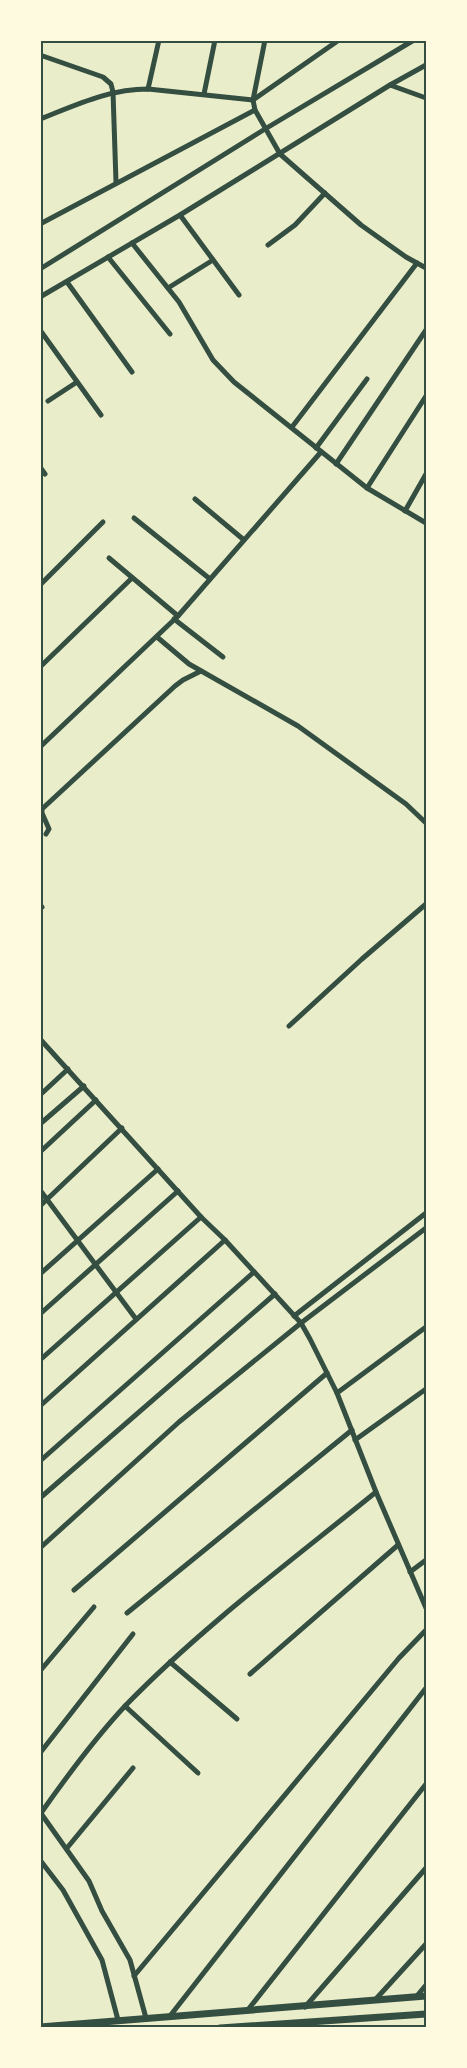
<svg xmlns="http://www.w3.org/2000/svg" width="467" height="2068" viewBox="0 0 467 2068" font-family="'Playfair Display',serif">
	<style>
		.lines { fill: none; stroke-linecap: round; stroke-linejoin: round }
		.minor { stroke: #344e41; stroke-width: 5 }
		.secondary { stroke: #344e41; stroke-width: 7 }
		.neatline { fill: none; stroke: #344e41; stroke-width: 2 }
	</style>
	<rect width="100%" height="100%" fill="#e9edc9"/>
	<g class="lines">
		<g class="minor">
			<path d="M265,40L253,100L255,110L280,154L361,225L406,257L426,268"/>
			<path d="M40,55L103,77L111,84L113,92L116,182"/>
			<path d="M390,85L426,98"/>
			<path d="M148,89L159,40"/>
			<path d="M204,94L215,40"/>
			<path d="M253,100L339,40"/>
			<path d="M40,119C76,105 109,89 148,89L253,100"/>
			<path d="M180,215L239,295"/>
			<path d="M40,224L255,110"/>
			<path d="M132,243L179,302L213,360L234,382L367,488L426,523"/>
			<path d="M268,245L295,225L325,193"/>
			<path d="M108,257L170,334"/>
			<path d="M40,269L265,129L414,40"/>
			<path d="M67,282L132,372"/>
			<path d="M168,288L213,260"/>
			<path d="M40,297L180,215L390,85L426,65"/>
			<path d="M40,330L101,415"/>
			<path d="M48,401L77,382"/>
			<path d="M292,427L417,263"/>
			<path d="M316,448L367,379"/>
			<path d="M336,464L426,330"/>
			<path d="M40,467L45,474"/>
			<path d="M367,488L426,396"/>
			<path d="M195,499L244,540"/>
			<path d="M405,511L426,474"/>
			<path d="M134,518L210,579"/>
			<path d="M109,558L178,616"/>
			<path d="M40,585L103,522"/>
			<path d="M174,619L223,657"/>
			<path d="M157,637L189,664L298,726L406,804L426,823"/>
			<path d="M40,667L132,578"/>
			<path d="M40,747L178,616L321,452"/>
			<path d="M46,834L49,829L42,813V809L175,686L183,680L201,671"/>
			<path d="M40,908L42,907"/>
			<path d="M289,1026L362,959L426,904"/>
			<path d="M40,1039L201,1217L225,1240L301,1323L310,1339L337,1393L376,1492L426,1608"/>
			<path d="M40,1095L68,1069"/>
			<path d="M40,1124L84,1086"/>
			<path d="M40,1152L96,1100"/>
			<path d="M40,1190L136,1319"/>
			<path d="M40,1206L122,1128"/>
			<path d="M40,1274L158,1169"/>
			<path d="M40,1314L178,1191"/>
			<path d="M294,1316L426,1213"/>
			<path d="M40,1360L201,1217"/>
			<path d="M337,1393L426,1327"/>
			<path d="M40,1406L225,1240"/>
			<path d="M355,1440L426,1389"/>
			<path d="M40,1461L254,1272"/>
			<path d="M40,1498L275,1294"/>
			<path d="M40,1548L179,1422L301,1323L426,1228"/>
			<path d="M410,1572L426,1560"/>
			<path d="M74,1590L327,1373"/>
			<path d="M127,1613L352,1430"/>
			<path d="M170,1662L237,1719"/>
			<path d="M40,1671L94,1607"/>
			<path d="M250,1674L398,1545"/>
			<path d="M125,1706L198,1773"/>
			<path d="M40,1753L133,1634"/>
			<path d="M40,1812L89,1881L102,1911L130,1960L146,2018"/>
			<path d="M41,1813C67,1776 95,1738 126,1705C202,1627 291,1561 376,1492"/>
			<path d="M67,1848L133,1768"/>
			<path d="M40,1860L63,1890L102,1960L118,2020"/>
			<path d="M134,1976L399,1658L426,1630"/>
			<path d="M416,1997L426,1985"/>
			<path d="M375,2000L426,1944"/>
			<path d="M305,2007L426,1868"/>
			<path d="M247,2011L426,1784"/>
			<path d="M170,2016L426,1688"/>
		</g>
		<g class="secondary">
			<path d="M40,2027L426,1996"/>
			<path d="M220,2028L426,2014"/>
		</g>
	</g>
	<rect width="467" height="2068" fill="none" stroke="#fefae0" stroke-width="84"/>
	<rect x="42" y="42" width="383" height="1984" class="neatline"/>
</svg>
